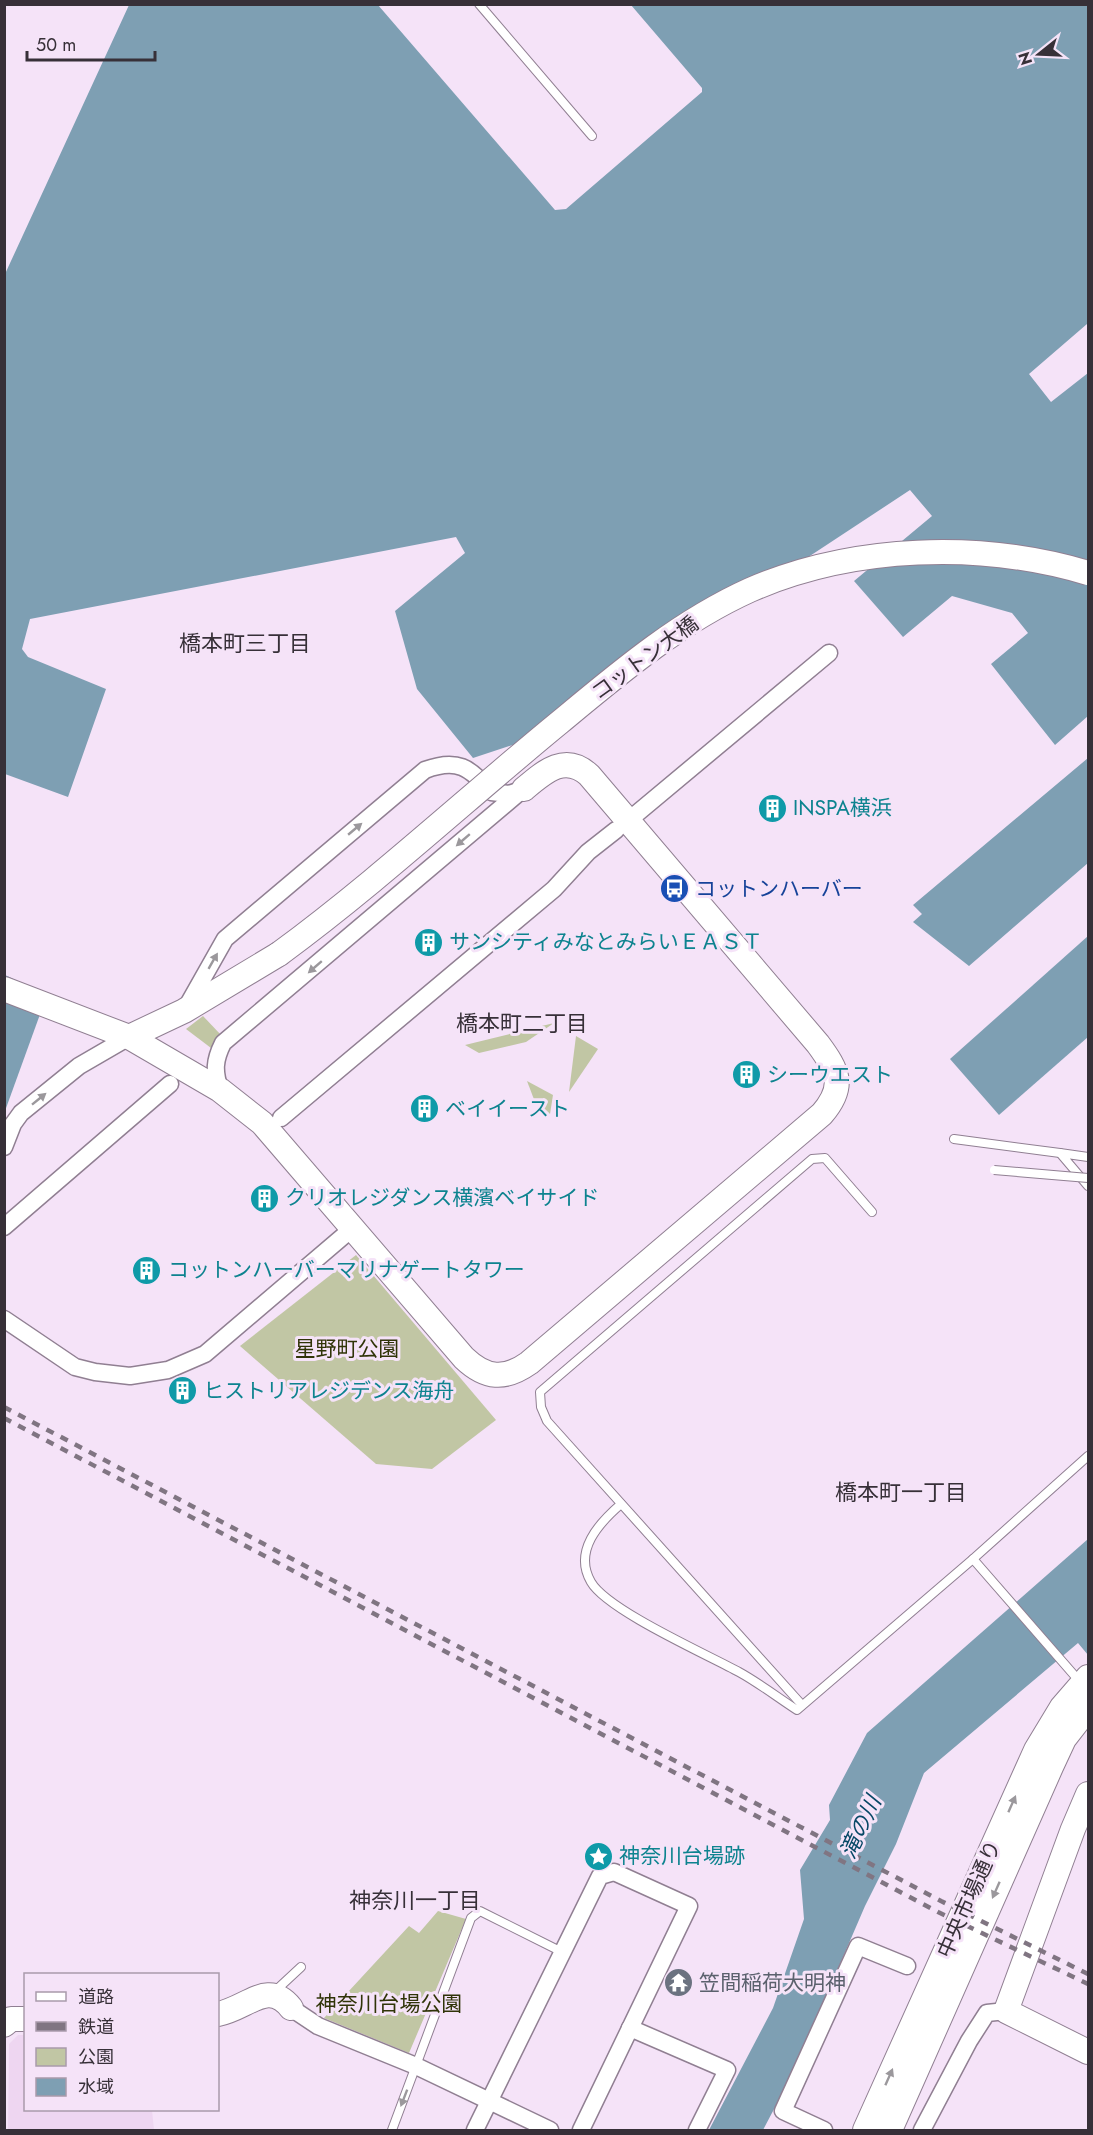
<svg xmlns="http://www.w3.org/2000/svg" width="1093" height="2135" viewBox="0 0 1093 2135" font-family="Jost,'Noto Sans JP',sans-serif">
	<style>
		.built { fill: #eed6f1 }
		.green { fill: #c1c6a4 }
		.water { fill: #7e9fb3 }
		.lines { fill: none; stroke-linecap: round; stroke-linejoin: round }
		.lane-casing { stroke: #907f92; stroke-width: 10 }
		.street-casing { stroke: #907f92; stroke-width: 19 }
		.secondary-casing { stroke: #907f92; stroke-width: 26 }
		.lane { stroke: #fff; stroke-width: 8 }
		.street { stroke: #fff; stroke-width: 16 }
		.secondary { stroke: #fff; stroke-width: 24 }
		.rail { stroke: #807582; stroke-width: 4.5; stroke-dasharray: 8 8; stroke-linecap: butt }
		.lane-bridge-casing { stroke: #907f92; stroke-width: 10; stroke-linecap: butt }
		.secondary-bridge-casing { stroke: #907f92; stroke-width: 26; stroke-linecap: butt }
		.lane-bridge { stroke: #fff; stroke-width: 8 }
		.secondary-bridge { stroke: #fff; stroke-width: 24 }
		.oneway { fill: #9b989c }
		.labels { text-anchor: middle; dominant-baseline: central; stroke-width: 6; stroke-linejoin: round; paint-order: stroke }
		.street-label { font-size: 21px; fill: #373038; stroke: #f5e3f8 }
		.culture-label { font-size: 21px; fill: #0d838f; stroke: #f5e3f8; text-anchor: start }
		.transit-label { font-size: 21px; fill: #164399; stroke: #f5e3f8; text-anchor: start }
		.park-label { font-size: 21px; fill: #303408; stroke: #f5e3f8 }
		.worship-label { font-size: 21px; fill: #5b616d; stroke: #f5e3f8; text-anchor: start }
		.neighbourhood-label { font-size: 22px; fill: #373038; stroke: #f5e3f8 }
		.water-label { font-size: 22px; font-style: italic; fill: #074866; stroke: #f5e3f8 }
	</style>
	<rect width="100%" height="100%" fill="#f5e3f8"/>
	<path class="built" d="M18,2035H25L26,2110H152L154,2130H8L9,2044Z"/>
	<g class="green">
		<path d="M203,1016L221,1035L211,1048L186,1029Z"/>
		<path d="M554,1023L526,1042L479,1053L465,1045Z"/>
		<path d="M576,1036L598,1049L569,1092Z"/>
		<path d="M527,1081L553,1095L550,1114L535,1102Z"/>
		<path d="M356,1255L496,1420L432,1469L376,1464L240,1346Z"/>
		<path d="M438,1911L466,1919L409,2053L324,2018L409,1926L419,1933Z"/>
	</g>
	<g class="water">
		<path d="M129,5H378L555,210L566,209L702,92V88L631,5H1088V326L1087,324L1029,374L1051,402L1088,373V716L1055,745L991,664L1028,633L1012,613L952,596L903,637L854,581L932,516L910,490L534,738L473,758L417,689L395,611L465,553L456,537L30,619L22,649L28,657L106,689L68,797L5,774V274Z"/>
		<path d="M1088,758V863L969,966L913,922L922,914L913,905Z"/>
		<path d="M1088,936V1037L999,1115L950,1059Z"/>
		<path d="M5,975L47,995L5,1111Z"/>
		<path d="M1088,1539V1655L1078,1643L924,1773L896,1844L865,1906L793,2073L763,2130H709L773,2008L804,1919L800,1870L830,1820L829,1805L867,1733Z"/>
	</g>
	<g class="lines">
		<defs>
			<g id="lane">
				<path d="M479,4L592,136"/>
				<path d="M954,1139L1060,1153"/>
				<path d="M1088,1157L1060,1153L1088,1186"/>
				<path d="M621,1504C599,1523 573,1551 591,1582C607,1610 706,1654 739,1672C759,1683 777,1697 797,1710L973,1559L1088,1456"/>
				<path d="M973,1559L1081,1683"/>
				<path d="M802,1705L547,1421L541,1407L540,1392L812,1159L825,1158L872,1212"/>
				<path d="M273,1993L301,1967"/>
				<path d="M392,2130L471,1918L480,1911L562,1952"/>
			</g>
			<g id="street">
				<path d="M635,815L829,653"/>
				<path d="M186,1008L225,939L425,770C457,758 470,767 491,792L509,794L524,789"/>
				<path d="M220,1090C214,1071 214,1061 223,1043L521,791"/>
				<path d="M281,1118L554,889L588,852L616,830"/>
				<path d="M4,1147L13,1124L21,1113L79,1066L129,1037"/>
				<path d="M4,1227L170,1084"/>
				<path d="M4,1319L75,1367L95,1372L130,1376L168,1370L205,1354L354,1227"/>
				<path d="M291,2008L318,2026L416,2066L550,2130"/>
				<path d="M630,2028L727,2070L697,2130"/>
				<path d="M475,2130L600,1876L614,1872L689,1906L581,2130"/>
				<path d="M824,2130L783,2111L858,1946L907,1966"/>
				<path d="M922,2130L969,2041L987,2013L1006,2011"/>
			</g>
			<g id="secondary">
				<path d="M4,989L129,1037L220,1090L262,1123L464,1358C486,1379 505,1380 529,1363L822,1114C846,1086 838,1071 818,1044L589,775C565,753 544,772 524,789"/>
				<path d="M129,1037L184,1011L279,954"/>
				<path d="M1088,1794L1073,1829L1006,2011L1088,2052"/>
				<path d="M218,2014C248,2008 268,1979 291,2008"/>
				<path d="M4,2025L11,2019H26"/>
				<path d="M865,2130L1036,1750L1062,1707L1088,1677"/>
				<path d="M890,2130L1051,1767L1064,1739L1088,1708"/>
			</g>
		</defs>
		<use href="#lane" class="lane-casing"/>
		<use href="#street" class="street-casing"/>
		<use href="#secondary" class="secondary-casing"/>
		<use href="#lane" class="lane"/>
		<use href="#street" class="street"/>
		<use href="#secondary" class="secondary"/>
		<g class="rail">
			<path d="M4,1407L941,1901L1088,1974"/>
			<path d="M4,1418L938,1912L1088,1984"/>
		</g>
		<defs>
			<path id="lane-bridge" d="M994,1170L1088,1178"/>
			<path id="secondary-bridge" d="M279,954C377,882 466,799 560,722C619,673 679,622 750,590C853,545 981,541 1088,573"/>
		</defs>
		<use href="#lane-bridge" class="lane-bridge-casing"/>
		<use href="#secondary-bridge" class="secondary-bridge-casing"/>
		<use href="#lane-bridge" class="lane-bridge"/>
		<use href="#secondary-bridge" class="secondary-bridge"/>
	</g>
	<defs><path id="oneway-solid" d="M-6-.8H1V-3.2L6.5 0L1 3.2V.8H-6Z" transform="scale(1.5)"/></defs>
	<g class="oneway">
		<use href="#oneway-solid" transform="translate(355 829) rotate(-40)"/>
		<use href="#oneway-solid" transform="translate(463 840) rotate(139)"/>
		<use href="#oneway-solid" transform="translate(213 961) rotate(-60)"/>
		<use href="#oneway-solid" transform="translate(315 967) rotate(139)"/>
		<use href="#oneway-solid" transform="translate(39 1099) rotate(-39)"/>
		<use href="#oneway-solid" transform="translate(1012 1804) rotate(-66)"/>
		<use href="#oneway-solid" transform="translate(996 1890) rotate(114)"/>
		<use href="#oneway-solid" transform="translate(889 2077) rotate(-66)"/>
		<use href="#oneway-solid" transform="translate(404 2098) rotate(111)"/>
	</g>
	<defs>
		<symbol id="building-disc" viewBox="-11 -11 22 22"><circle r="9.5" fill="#0f9aa8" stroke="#f5e3f8"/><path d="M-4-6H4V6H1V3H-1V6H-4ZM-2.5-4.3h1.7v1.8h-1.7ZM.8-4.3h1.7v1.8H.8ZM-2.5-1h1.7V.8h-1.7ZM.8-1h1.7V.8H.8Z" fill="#fff"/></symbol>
		<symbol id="bus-disc" viewBox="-11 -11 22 22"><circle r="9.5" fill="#1a4fb4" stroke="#f5e3f8"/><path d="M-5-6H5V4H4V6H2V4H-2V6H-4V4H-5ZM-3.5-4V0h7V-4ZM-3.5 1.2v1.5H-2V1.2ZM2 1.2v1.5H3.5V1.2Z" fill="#fff"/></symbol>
		<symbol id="sight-disc" viewBox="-11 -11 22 22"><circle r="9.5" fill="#0f9aa8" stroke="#f5e3f8"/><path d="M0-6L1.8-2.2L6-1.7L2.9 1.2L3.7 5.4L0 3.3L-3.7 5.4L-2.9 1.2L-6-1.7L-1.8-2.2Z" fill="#fff"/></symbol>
		<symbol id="temple-disc" viewBox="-11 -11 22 22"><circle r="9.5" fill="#6b7280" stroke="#f5e3f8"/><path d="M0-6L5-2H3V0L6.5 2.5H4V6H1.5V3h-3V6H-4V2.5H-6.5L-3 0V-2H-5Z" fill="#fff"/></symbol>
	</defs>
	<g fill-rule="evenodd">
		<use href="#building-disc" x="756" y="792" width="33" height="33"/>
		<use href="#bus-disc" x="658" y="872" width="33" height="33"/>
		<use href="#building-disc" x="412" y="926" width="33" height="33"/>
		<use href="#building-disc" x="730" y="1058" width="33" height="33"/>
		<use href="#building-disc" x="408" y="1092" width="33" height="33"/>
		<use href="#building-disc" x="248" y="1182" width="33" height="33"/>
		<use href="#building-disc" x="130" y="1254" width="33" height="33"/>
		<use href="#building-disc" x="166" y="1374" width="33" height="33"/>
		<use href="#sight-disc" x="582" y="1840" width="33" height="33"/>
		<use href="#temple-disc" x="662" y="1966" width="33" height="33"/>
	</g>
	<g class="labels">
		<g class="street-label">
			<text transform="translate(645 658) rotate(-36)">コットン大橋</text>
			<text transform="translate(969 1899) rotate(-66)">中央市場通り</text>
		</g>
		<g class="culture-label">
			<text x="793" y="808">INSPA横浜</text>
			<text x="449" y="942">サンシティみなとみらいＥＡＳＴ</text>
			<text x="767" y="1075">シーウエスト</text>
			<text x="445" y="1109">ベイイースト</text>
			<text x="285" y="1198">クリオレジダンス横濱ベイサイド</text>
			<text x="168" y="1270">コットンハーバーマリナゲートタワー</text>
			<text x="203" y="1391">ヒストリアレジデンス海舟</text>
			<text x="619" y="1856">神奈川台場跡</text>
		</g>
		<g class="transit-label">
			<text x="695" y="889">コットンハーバー</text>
		</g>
		<g class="park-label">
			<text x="347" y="1349">星野町公園</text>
			<text x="389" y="2004">神奈川台場公園</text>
		</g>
		<g class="worship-label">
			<text x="699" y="1983">笠間稲荷大明神</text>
		</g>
		<g class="neighbourhood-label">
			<text x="245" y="643">橋本町三丁目</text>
			<text x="522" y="1023">橋本町二丁目</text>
			<text x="901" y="1492">橋本町一丁目</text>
			<text x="415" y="1900">神奈川一丁目</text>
		</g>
		<g class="water-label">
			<text transform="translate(860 1827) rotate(-65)">滝の川</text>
		</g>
	</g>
	<rect width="1093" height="2135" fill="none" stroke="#373038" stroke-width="12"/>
	<rect x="24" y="1973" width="195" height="138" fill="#f5e3f8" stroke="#a99bab" stroke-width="1.5"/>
	<rect x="36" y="1992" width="30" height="9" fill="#ffffff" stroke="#a99bab" stroke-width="1.5"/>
	<text x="78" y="2003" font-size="18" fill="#373038">道路</text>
	<rect x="36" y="2022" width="30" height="9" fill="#807582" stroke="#a99bab" stroke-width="1.5"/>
	<text x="78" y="2033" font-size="18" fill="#373038">鉄道</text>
	<rect x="36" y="2048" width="30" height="18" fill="#c1c6a4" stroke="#a99bab" stroke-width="1.5"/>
	<text x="78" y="2063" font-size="18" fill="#373038">公園</text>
	<rect x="36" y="2078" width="30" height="18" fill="#7e9fb3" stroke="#a99bab" stroke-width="1.5"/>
	<text x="78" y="2093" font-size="18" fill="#373038">水域</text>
	<g transform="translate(1039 54) rotate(252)" stroke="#f5e3f8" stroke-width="4.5" paint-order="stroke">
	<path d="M0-4.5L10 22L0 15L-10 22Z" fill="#373038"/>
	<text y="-9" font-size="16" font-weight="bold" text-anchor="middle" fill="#373038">N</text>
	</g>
	<path d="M27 51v9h128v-9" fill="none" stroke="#373038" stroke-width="3"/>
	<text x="36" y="51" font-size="18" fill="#373038" stroke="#f5e3f8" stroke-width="4.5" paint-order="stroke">50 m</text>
</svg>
